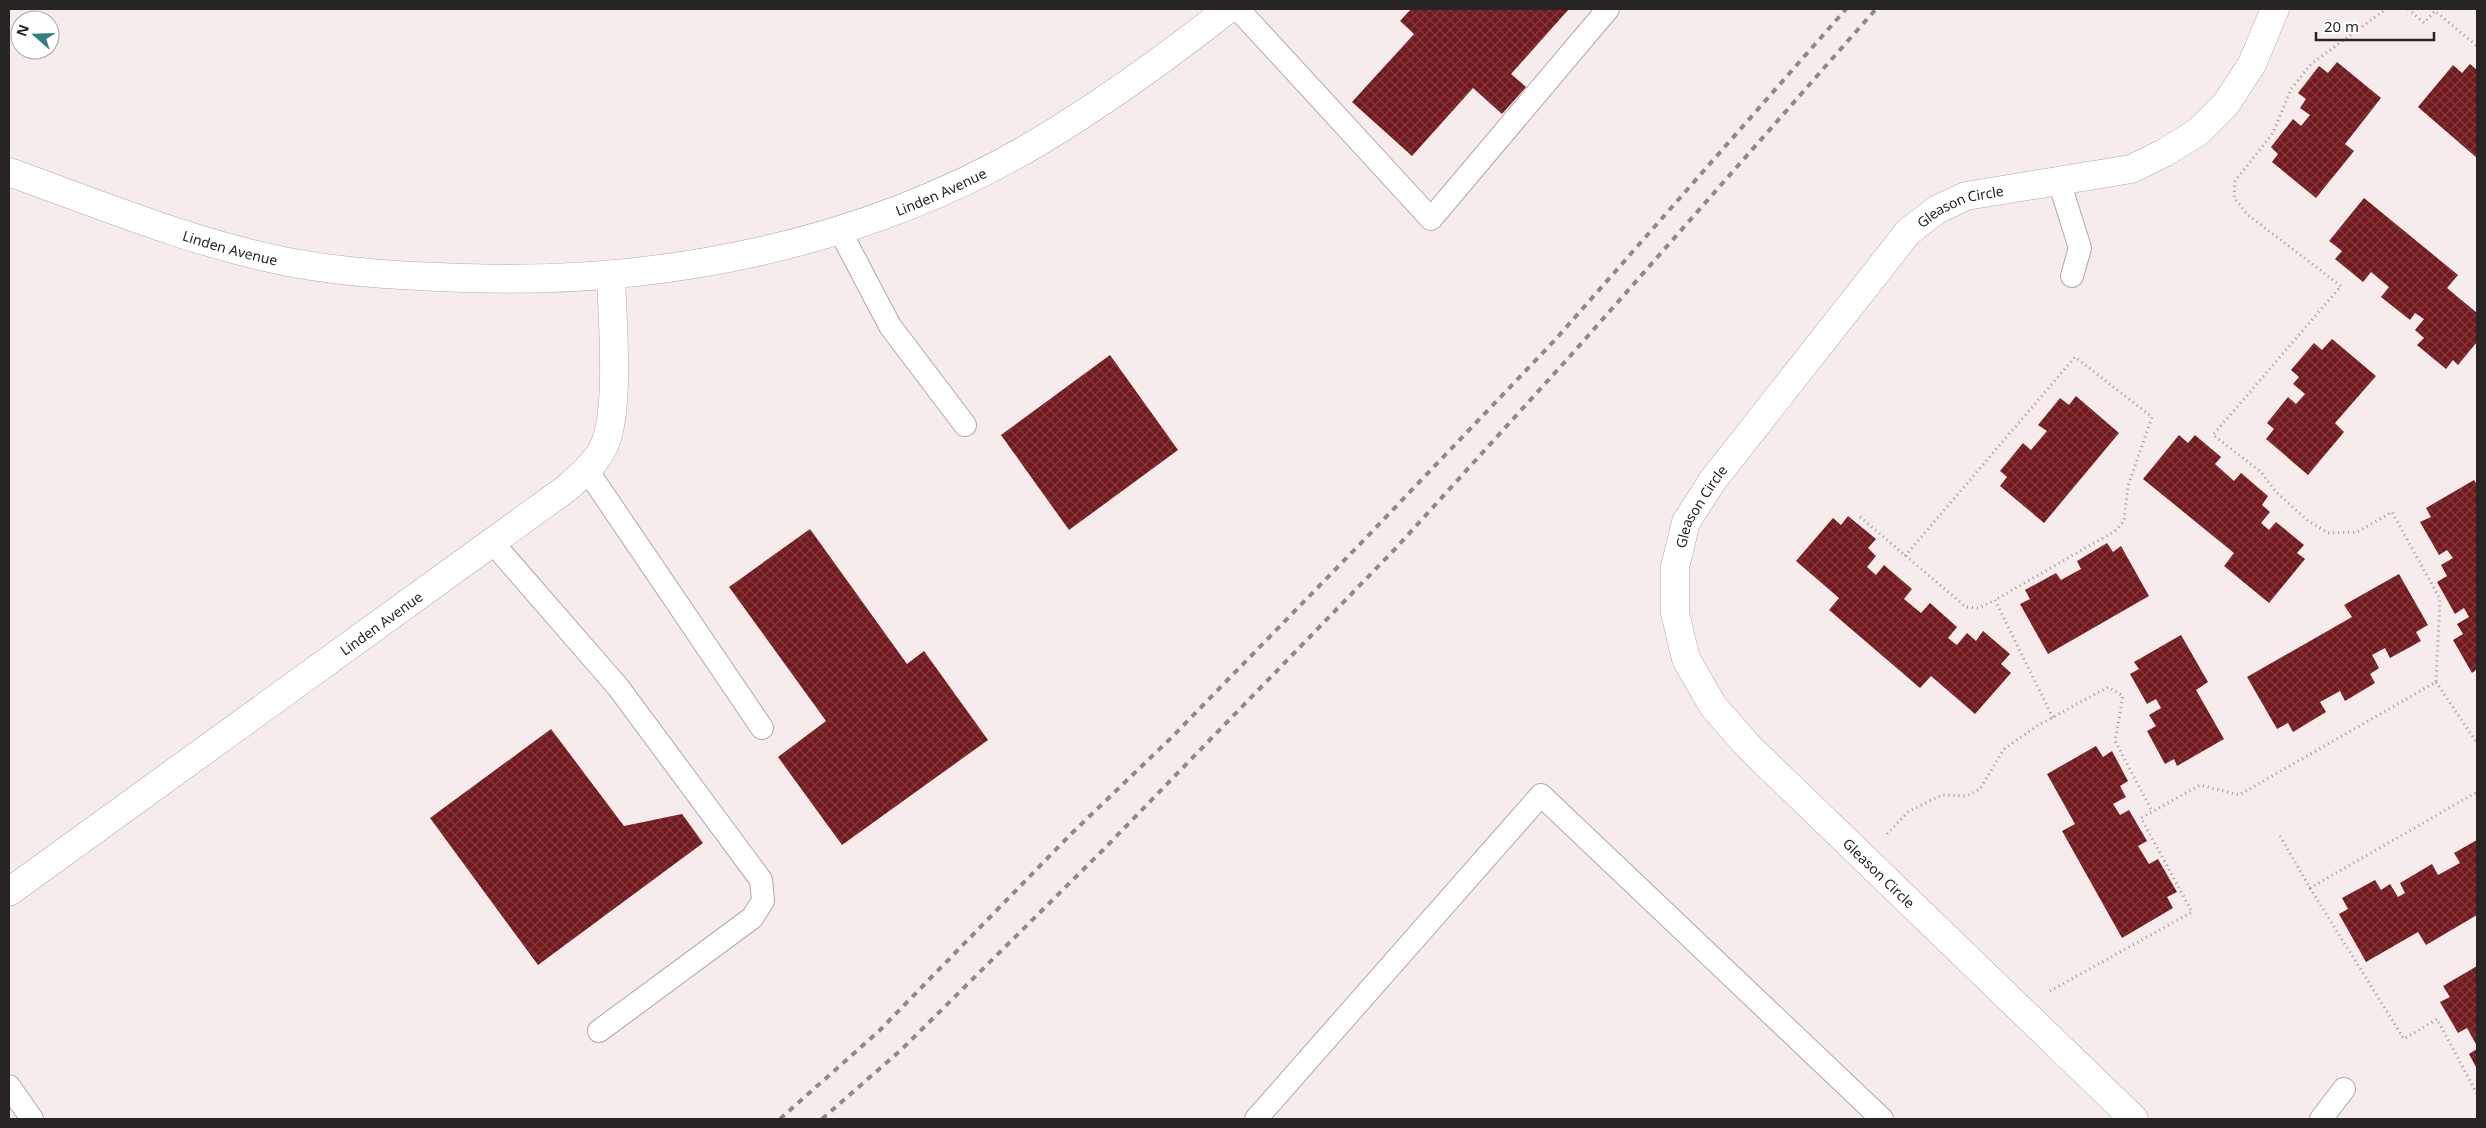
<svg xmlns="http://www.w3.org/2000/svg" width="2486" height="1128" viewBox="0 0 2486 1128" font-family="'Noto Sans',sans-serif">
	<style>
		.building { fill: url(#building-cross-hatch) }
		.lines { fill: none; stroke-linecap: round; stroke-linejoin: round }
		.lane-casing { stroke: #b2a8a7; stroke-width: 24 }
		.street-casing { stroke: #b2a8a7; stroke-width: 29 }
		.secondary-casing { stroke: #b2a8a7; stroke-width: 29 }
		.path { stroke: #9c9594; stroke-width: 3; stroke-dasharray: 1 4; stroke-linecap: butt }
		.lane { stroke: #fff; stroke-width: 22 }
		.street { stroke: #fff; stroke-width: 28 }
		.secondary { stroke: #fff; stroke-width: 28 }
		.rail { stroke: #8e8887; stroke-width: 4; stroke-dasharray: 6 6; stroke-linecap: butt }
		.labels { text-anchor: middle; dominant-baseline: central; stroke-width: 5; stroke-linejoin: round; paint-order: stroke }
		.street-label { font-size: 14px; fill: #272423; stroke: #fff }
	</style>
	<defs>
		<pattern id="building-cross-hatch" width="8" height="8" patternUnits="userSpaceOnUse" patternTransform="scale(1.25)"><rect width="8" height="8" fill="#72191d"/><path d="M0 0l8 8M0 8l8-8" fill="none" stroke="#813a3d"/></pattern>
	</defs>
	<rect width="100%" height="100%" fill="#f6eceb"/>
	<g class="building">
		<path d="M1411,9H1569L1511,74L1526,87L1502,114L1473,88L1412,156L1352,102L1414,34L1400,21Z"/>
		<path d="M2337,62L2381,98L2345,144L2354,151L2316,198L2272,162L2278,154L2271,147L2293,119L2301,126L2310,115L2300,108L2306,99L2298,93L2319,66L2328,73Z"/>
		<path d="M2470,64L2477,70V158L2418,107L2453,65L2462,73Z"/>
		<path d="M2364,198L2458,275L2447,288L2477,313V342L2458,365L2453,360L2446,369L2417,345L2424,338L2415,330L2424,319L2415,313L2410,320L2381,297L2389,287L2371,272L2363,282L2335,259L2342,251L2329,241Z"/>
		<path d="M2332,339L2376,376L2335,423L2344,432L2308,475L2266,439L2274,429L2267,423L2288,397L2296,404L2305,394L2293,384L2299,377L2291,370L2314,343L2322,350Z"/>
		<path d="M1110,355L1178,450L1069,530L1001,435Z"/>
		<path d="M2076,396L2119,433L2044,523L2000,486L2007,477L2000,471L2023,443L2031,450L2047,431L2038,425L2060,398L2069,405Z"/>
		<path d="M2179,435L2188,443L2195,435L2221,457L2215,464L2234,481L2241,473L2268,496L2262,505L2270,512L2261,523L2269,530L2276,522L2304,545L2297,553L2305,559L2269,603L2224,566L2234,553L2143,479Z"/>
		<path d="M2474,480L2477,485V669L2472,673L2453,640L2463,634L2457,624L2469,617L2464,608L2455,614L2437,582L2447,576L2441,565L2453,558L2447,550L2439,555L2420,522L2431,517L2426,508Z"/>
		<path d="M1848,516L1876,539L1868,548L1876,556L1867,567L1876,575L1884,565L1912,589L1904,599L1921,613L1930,603L1957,627L1948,638L1957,645L1967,633L1976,641L1983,631L2010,654L2001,664L2011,673L1975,714L1931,676L1920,688L1829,610L1839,598L1796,561L1833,518L1841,525Z"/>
		<path d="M810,529L907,664L924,651L988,740L842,845L778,757L826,721L729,587Z"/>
		<path d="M2107,543L2113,552L2121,546L2149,596L2048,654L2020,604L2030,599L2025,590L2056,573L2061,580L2081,569L2077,561Z"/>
		<path d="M2399,574L2428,625L2416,632L2421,641L2390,658L2385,648L2372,655L2379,668L2370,674L2375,683L2345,701L2340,691L2320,702L2326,712L2293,732L2288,723L2277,729L2247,677L2352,617L2344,605Z"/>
		<path d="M2181,635L2208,682L2196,690L2224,739L2177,766L2174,759L2165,764L2147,731L2156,726L2149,715L2161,708L2156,699L2147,704L2130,674L2139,669L2134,662Z"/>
		<path d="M551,729L624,826L682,814L703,843L538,965L430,818Z"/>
		<path d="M2096,746L2103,757L2112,751L2128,781L2120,786L2126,797L2113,804L2120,815L2129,810L2147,841L2138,846L2149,864L2158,859L2177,892L2167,897L2173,908L2122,938L2062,831L2075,824L2047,774Z"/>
		<path d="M2477,840V915L2426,945L2418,932L2366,962L2339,914L2348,909L2342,898L2375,880L2381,890L2390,884L2398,897L2405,893L2400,883L2432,864L2438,875L2460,863L2454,853Z"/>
		<path d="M2477,966V1046L2467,1028L2458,1033L2440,1002L2450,997L2443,986Z"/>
		<path d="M2477,1049V1069L2469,1054Z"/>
	</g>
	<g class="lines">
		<defs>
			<g id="lane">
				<path d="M1238,9L1431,219L1608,9"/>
				<path d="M2059,181L2080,248L2072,276"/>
				<path d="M839,229L890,326L965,425"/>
				<path d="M587,470L762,728"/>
				<path d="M492,542L618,687L761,880L763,901L752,918L599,1031"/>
				<path d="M9,1086L32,1119"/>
				<path d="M1256,1119L1541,795L1882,1119"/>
				<path d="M2321,1119L2344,1089"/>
			</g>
			<g id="street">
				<path id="s1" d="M9,892L567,488C580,476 595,464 603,448C621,413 612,317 611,275"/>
				<path id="s2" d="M2134,1119L1748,746L1713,706L1686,659L1675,613V567L1686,522L1713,480L1909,231L1938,209L1966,196L2131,169L2164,153L2198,132L2226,104L2252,64L2275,9"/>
			</g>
			<g id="secondary">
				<path id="s3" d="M9,172C101,205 192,243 288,262C346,273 405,276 464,278C661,285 864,245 1035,144C1102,104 1167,57 1228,9"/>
			</g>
		</defs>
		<use href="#lane" class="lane-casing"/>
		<use href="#street" class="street-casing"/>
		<use href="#secondary" class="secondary-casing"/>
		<g class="path">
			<path d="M2408,9L2424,23L2435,11L2477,46"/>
			<path d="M1860,517L1966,607L1979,608L1995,600L2053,718"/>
			<path d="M1905,556L2075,357L2152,417L2128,486L2124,521L2115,531L1995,600"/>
			<path d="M2436,682L2477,743"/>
			<path d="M1887,834L1909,811L1942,795L1967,796L1980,789L2004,749L2037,726L2108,687L2123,696L2115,741L2152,811"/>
			<path d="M2280,836L2310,888L2477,792"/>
			<path d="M2310,888L2404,1039L2437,1019L2477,1094"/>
			<path d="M2050,991L2192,912L2141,818L2200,785L2239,795L2436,682L2440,599L2392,512L2357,532L2328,533L2307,520L2276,492L2261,472L2213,435L2341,286L2248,215L2234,198L2235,181L2273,133L2291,89L2311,64L2386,9"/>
		</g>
		<use href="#lane" class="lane"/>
		<use href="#street" class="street"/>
		<use href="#secondary" class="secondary"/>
		<g class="rail">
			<path d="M780,1119L879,1031L1071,834L1171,738L1364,540L1555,340L1846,9"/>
			<path d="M822,1119L901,1050L1103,850L1396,548L1572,354L1876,9"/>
		</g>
	</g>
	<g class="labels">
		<g class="street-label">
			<text stroke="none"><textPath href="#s3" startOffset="959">Linden Avenue</textPath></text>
			<text stroke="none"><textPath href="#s2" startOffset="1209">Gleason Circle</textPath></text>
			<text stroke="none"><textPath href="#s3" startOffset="234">Linden Avenue</textPath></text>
			<text stroke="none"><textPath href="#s2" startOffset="804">Gleason Circle</textPath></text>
			<text stroke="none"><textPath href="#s1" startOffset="459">Linden Avenue</textPath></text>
			<text transform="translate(1879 873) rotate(44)">Gleason Circle</text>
		</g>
	</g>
	<rect width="2486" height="1128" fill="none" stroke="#272423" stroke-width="20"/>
	<g transform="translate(35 35) rotate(290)"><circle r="24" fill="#ffffff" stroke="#a9a7a7"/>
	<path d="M0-4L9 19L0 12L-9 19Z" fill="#367e84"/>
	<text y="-8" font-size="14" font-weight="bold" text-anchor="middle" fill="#272423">N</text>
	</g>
	<path d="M2316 32v8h118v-8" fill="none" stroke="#272423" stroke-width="2.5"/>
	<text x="2324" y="32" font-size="15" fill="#272423" stroke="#ffffff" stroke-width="4" paint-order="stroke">20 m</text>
</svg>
